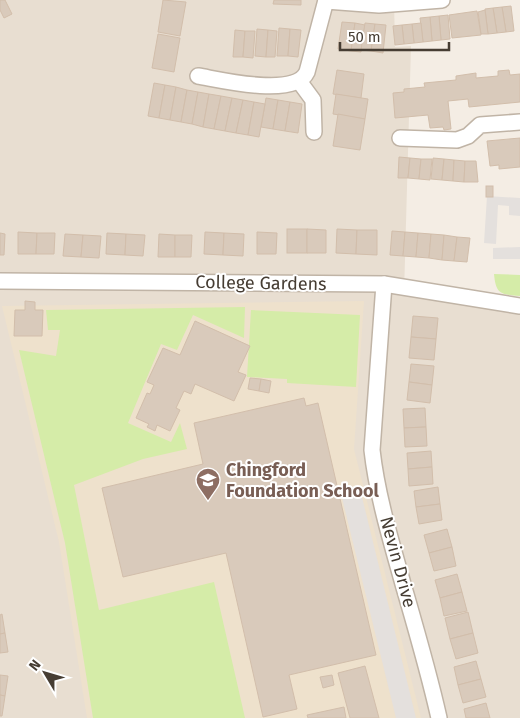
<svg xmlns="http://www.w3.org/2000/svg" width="520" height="718" viewBox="0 0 520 718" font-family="'Fira Sans',sans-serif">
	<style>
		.residential { fill: #e8ded1 }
		.education { fill: #eee1cc }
		.green { fill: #d5eca8 }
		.parking { fill: #e4e0dd }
		.building { fill: #d9cabb; stroke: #d2beab }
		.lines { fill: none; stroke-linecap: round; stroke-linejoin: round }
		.minor-casing { stroke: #c0b4a6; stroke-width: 18 }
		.minor { stroke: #fff; stroke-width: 15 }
		.labels { text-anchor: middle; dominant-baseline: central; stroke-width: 4; stroke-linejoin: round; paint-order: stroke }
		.street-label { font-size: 18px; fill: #463d33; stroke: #fff }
		.education-label { font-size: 18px; font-weight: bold; fill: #785e54; stroke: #fff; text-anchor: start }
	</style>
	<rect width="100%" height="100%" fill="#f4ede4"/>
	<path class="residential" d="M0,0H394L395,47L411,46L404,294L520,313V718H0Z"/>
	<path class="education" d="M364,301L354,449L421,718H87L59,542L2,306Z"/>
	<g class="green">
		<path d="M494,274L520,275V296C501,294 496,295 494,274Z"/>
		<path d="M245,307L244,338L193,315L177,350L161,344L128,423L171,442L180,423L187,449L143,459L74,485L99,610L214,582L245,718H93L65,543L19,350L56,356L60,330H48L46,310Z"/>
		<path d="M251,310L360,315L356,387L287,383V379L247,377Z"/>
	</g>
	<g class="parking">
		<path d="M487,196L520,198V216L509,215V206L498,205L496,244L484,243Z"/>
		<path d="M520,247V259H493V248Z"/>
		<path d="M361,493L416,718H396L342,498Z"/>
	</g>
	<g class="building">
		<path d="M0,0H5L12,14L4,18L0,10Z"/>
		<path d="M163,0L186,2L180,36L158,32Z"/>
		<path d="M274,0H301V5L273,4Z"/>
		<path d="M511,6L514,31L506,32L502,7Z"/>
		<path d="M502,7L506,32L497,33L493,8Z"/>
		<path d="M493,8L497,33L488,34L485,9Z"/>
		<path d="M485,10L488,34H481L478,12Z"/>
		<path d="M477,11L481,35L452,38L449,15Z"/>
		<path d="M448,15L450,39L441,40L439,16Z"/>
		<path d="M439,16L441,40L432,41L430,17Z"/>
		<path d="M430,17L432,41L423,42L420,18Z"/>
		<path d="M342,22L355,23L351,51L338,49Z"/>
		<path d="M355,23L365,25L361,52L351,51Z"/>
		<path d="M365,23L375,24L371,51L361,50Z"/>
		<path d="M421,23L423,42L414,43L412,24Z"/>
		<path d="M375,24L386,25L383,53L371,51Z"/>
		<path d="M412,24L414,43L404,44L402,25Z"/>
		<path d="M402,25L404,44L395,45L393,26Z"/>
		<path d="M279,28L290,29L288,56H277Z"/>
		<path d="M257,29L268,30L266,57L255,56Z"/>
		<path d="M290,29L301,30L298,57L288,56Z"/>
		<path d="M235,30L245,31L243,57H233Z"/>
		<path d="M268,30L277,31L275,57H266Z"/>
		<path d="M245,31H255L253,58L243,57Z"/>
		<path d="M158,34L180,38L174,72L152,68Z"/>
		<path d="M337,70L364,74L361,98L333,94Z"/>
		<path d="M509,70L510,75L520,74V102L469,107L468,99L448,101L451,129L444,130L443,127L430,128L428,115L395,118L393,93L404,92V89L425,87L424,83L456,80V76L476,73V78L498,76V71Z"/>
		<path d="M154,83L165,85L159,118L148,116Z"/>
		<path d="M165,85L176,87L170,120L159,118Z"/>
		<path d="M176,87L187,90L181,122L170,120Z"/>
		<path d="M187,90L198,92L192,124L181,122Z"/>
		<path d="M198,92L209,94L203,127L192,124Z"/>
		<path d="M209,94L221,96L214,129L203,127Z"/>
		<path d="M336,94L368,99L365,119L333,114Z"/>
		<path d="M221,96L232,98L225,131L214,129Z"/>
		<path d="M232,98L243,100L236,133L225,131Z"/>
		<path d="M266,98L278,100L273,129L261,127Z"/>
		<path d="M243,100L254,102L248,135L236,133Z"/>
		<path d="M278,100L290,102L285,131L273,129Z"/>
		<path d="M254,102L265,104L259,137L248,135Z"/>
		<path d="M290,102L302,104L298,133L285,131Z"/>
		<path d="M338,114L365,119L360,150L333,146Z"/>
		<path d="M520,138V167L499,169V165L490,166L487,141Z"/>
		<path d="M399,157L410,158L408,178H398Z"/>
		<path d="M410,158L421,159L419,179L408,178Z"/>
		<path d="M433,158L444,159L442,180L431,179Z"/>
		<path d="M421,159H432L430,180L419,179Z"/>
		<path d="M444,159L454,160L453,181L442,180Z"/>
		<path d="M454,160L465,161L464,182L453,181Z"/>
		<path d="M465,161H476L478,182H464Z"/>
		<rect x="486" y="186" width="7" height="11"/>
		<rect x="287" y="229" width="20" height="24"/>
		<path d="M307,229L326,230V253H307Z"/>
		<path d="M337,229L357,230L356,254L336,253Z"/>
		<path d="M357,230H377V255L356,254Z"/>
		<path d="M392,231L405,232L403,256L390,255Z"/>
		<path d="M18,232L37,233L36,254H18Z"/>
		<path d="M205,232L224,233L223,255L204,254Z"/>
		<path d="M257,232L277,233L276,254H257Z"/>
		<path d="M405,232L418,233L416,257L403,256Z"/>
		<path d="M0,233L5,234L4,255H0Z"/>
		<path d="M37,233H55L54,254H36Z"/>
		<path d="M107,233L126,234L125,255L106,254Z"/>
		<path d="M224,233L244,234L243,256L223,255Z"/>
		<path d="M418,233L431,234L429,258L416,257Z"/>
		<path d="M65,234L83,235L81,257L63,256Z"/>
		<path d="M126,234L145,235L143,256L125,255Z"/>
		<path d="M159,234L175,235V257H158Z"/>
		<path d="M431,234L444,235L442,260L429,258Z"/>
		<path d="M83,235L101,236L99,258L81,257Z"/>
		<path d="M175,235H192L191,257H175Z"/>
		<path d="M444,235L457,237L454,261L442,260Z"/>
		<path d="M457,237L470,238L467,262L454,261Z"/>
		<path d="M25,301L35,302V310H43L42,336H14L15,310H25Z"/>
		<path d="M413,316L438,318L436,339L411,337Z"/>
		<path d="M195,321L250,346L238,372L246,375L234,401L195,384L191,394L184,391L176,408L180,410L170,431L157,425L155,431L147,427L149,424L136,418L147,393L150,394L154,385L147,382L163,348L180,355Z"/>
		<path d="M411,337L436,339L434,360L409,358Z"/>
		<path d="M411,364L434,366L432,385L409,382Z"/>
		<path d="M250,378L261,379L259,391L248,389Z"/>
		<path d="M261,379L271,381L269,393L259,391Z"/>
		<path d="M409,382L432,385L430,403L407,400Z"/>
		<path d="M304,398L306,406L318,403L376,655L289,675L297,709L263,717L226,553L123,577L102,488L203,464L194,423Z"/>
		<path d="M425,408L426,427L404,428L403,409Z"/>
		<path d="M426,427L427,446L405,447L404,428Z"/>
		<path d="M431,451L432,467L408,469L407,453Z"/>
		<path d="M432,467L433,484L409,486L408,469Z"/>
		<path d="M438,487L440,504L416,507L414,491Z"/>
		<path d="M440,504L442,520L419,524L416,507Z"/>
		<path d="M447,529L452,547L429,553L424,535Z"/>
		<path d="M452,547L456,566L434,571L429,553Z"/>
		<path d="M457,574L462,592L440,598L435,580Z"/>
		<path d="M462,592L467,611L444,616L440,598Z"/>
		<path d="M468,612L473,633L450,639L445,618Z"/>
		<path d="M2,614L5,633L0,634V615Z"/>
		<path d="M5,633L8,652L0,653V634Z"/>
		<path d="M473,633L478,653L456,659L450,639Z"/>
		<path d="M476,661L481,679L458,685L454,667Z"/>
		<path d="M365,666L379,718H350L338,673Z"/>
		<path d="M0,675L8,676L5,696L0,695Z"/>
		<path d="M332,675L334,685L323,688L320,677Z"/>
		<path d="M481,679L486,697L463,703L458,685Z"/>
		<path d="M0,695L5,696L2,716H0Z"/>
		<path d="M486,703L490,718H466L464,709Z"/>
		<path d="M344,707L346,718H308L307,715Z"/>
	</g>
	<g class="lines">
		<defs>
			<g id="minor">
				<path d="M326,1L379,5L442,0"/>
				<path d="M198,76C222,80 295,98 307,72L326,0"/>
				<path d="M299,81L313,100L314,132"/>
				<path d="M400,138L457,140L468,136L480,125L520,122"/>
				<path d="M0,281L384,284L520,306"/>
				<path d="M384,284L372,450C377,495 391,541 403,584C416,629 429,673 439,718"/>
			</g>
		</defs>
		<use href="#minor" class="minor-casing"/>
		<use href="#minor" class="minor"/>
	</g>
	<defs>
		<symbol id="school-pin" viewBox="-11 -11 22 30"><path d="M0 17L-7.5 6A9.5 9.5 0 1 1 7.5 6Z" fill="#8d6e63" stroke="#fff"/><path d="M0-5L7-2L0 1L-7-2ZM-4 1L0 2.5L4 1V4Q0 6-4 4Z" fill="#fff"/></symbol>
	</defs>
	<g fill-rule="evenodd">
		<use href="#school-pin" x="194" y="466" width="28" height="38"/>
	</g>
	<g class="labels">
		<g class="street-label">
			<text transform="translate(261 283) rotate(1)">College Gardens</text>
			<text transform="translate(398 562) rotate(75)">Nevin Drive</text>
		</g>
		<g class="education-label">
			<text x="226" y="470">Chingford<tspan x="226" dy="21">Foundation School</tspan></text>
		</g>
	</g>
	<g transform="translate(45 673) rotate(308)" stroke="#ffffff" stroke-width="4" paint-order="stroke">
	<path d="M0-4L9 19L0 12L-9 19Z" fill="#463d33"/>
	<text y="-8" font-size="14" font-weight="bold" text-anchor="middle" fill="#463d33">N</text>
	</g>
	<path d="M340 42v8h109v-8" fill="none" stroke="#463d33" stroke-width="2.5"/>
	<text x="348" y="42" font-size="15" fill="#463d33" stroke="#ffffff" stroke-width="4" paint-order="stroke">50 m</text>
</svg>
